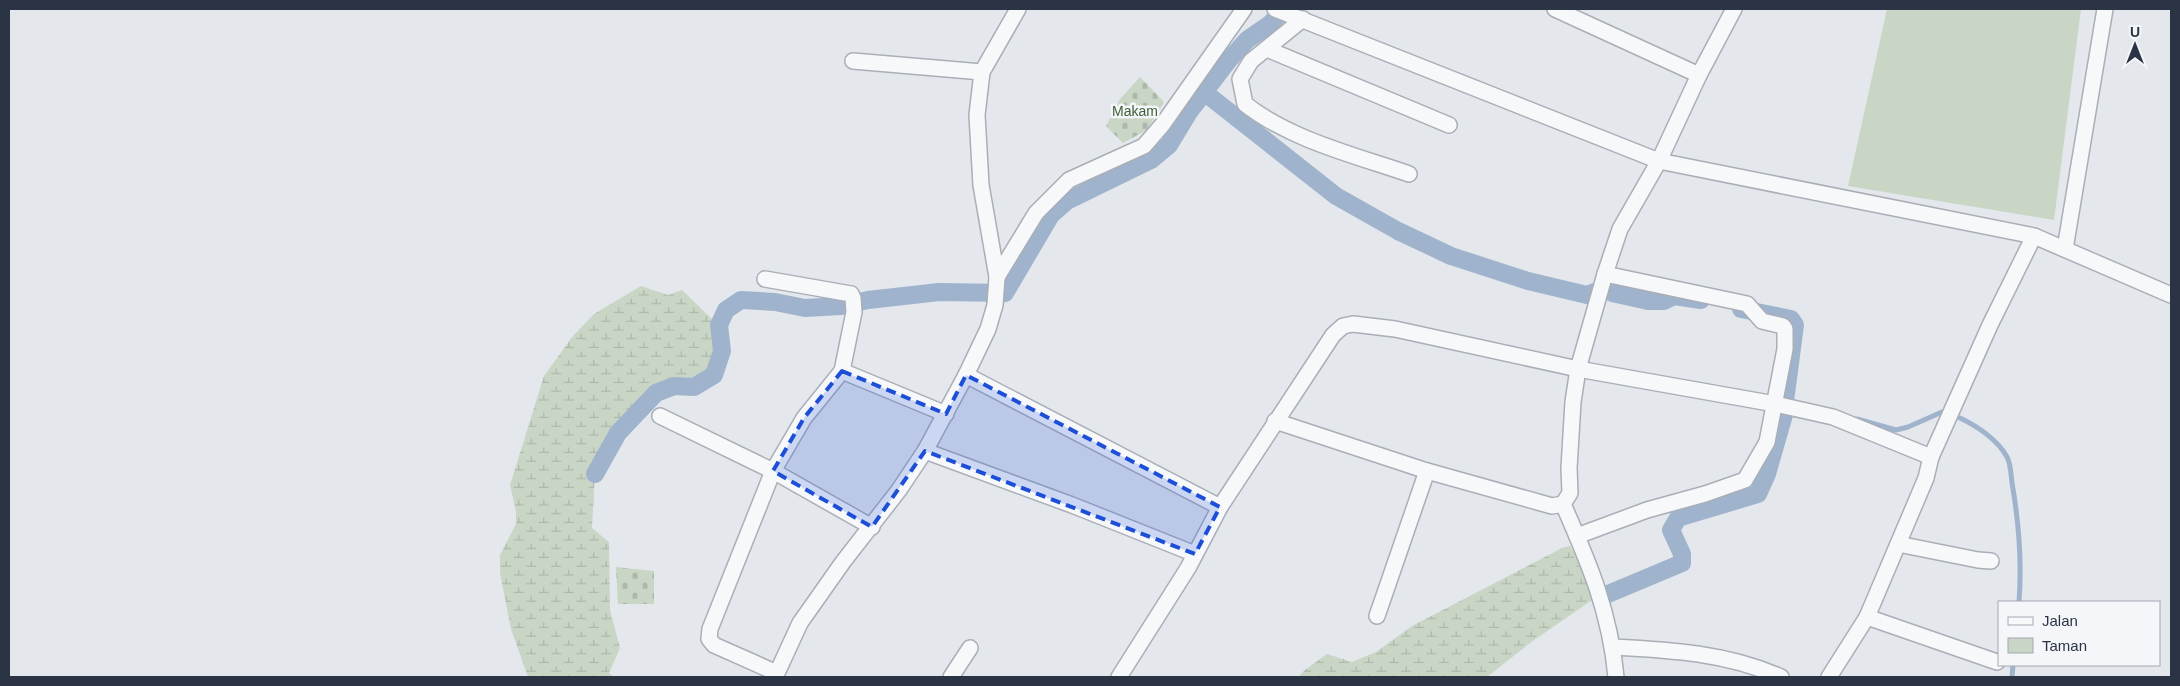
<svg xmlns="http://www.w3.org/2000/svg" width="2180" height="686" viewBox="0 0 2180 686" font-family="Arial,sans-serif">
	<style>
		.green { fill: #c9d6c5 }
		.wetland { fill: url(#wetland-marsh) }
		.cemetery { fill: url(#cemetery-stones) }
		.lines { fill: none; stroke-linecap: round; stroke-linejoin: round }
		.stream { stroke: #9fb4cc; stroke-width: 5 }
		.canal { stroke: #9fb4cc; stroke-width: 18 }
		.street-casing { stroke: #a9aeb7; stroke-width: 18 }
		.street { stroke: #f7f8fa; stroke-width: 15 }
		.marked { fill: #1d4ed8; fill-opacity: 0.2; stroke: #1d4ed8; stroke-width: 4; stroke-dasharray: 10 6; stroke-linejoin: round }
		.labels { text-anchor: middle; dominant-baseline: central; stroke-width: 5; stroke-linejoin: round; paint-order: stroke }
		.park-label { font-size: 14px; fill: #3f6138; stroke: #f4f6f9 }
	</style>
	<defs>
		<pattern id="wetland-marsh" width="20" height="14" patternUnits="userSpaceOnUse" patternTransform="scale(1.25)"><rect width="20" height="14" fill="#c9d6c5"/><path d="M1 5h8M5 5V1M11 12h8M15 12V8" fill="none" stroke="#adb8ab"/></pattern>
		<pattern id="cemetery-stones" width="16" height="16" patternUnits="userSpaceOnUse" patternTransform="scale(1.25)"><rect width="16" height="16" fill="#c9d6c5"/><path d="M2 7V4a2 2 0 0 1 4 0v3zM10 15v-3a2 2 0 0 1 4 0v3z" fill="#adb8ab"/></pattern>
	</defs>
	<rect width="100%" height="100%" fill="#e4e7ec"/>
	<path class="green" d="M1887,9H2081L2054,220L1848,186Z"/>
	<g class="wetland">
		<path d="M641,286L668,295L682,290L714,321L717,351L708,371L688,379H670L652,389L614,430L591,472L595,474L592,528L609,542L610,610L620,648L609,673L614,677H528L511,629L500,573V555L516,524V511L510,485L544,376L557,358L572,337L594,314Z"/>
		<path d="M1570,546L1584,568L1595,598L1530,643L1487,677H1298L1305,670L1327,654L1352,662L1376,652L1412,626L1562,548Z"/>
	</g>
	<g class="cemetery">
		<path d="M1140,77L1164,102L1147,130L1123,143L1106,126L1120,99Z"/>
		<path d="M616,567L654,571V604H618Z"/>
	</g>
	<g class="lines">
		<g class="stream">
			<path d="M1786,397L1796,403"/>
			<path d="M1960,418C1977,426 1998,440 2007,457C2011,464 2011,476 2012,483C2019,523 2022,562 2019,602"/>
			<path d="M1857,419L1896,430L1908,427L1942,412"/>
			<path d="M2012,677L2013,665"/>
		</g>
		<g class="canal">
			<path d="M1204,92L1336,196L1398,231L1451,256L1528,281L1587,295L1595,292"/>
			<path d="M1612,293L1648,301H1664L1674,296L1701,300"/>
			<path d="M1741,309L1791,319L1795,325L1785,401"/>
			<path d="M595,474L618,433L656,393L674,386L694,387L714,375L722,351L719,325L726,310L741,300L775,302L805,308L841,306L868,300L939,292L1005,293L1051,215L1067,201L1151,160L1169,145L1189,112L1228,61L1247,40L1270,24L1284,9"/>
			<path d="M1608,594L1682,563V554L1671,530L1678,518L1758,494L1767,474L1784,415"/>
		</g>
		<defs>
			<g id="street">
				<path d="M1275,9L1659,161L2034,236L2171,295"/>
				<path d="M1555,9L1699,75"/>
				<path d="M1303,19L1251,61L1240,79L1245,104C1291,140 1354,155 1409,174"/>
				<path d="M1267,49L1449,125"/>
				<path d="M853,61L982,72"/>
				<path d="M2065,249L2105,9"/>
				<path d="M997,277L1036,213L1069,180L1144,146L1163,124L1244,9"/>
				<path d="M765,279L851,294L853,298L854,312L842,371L804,418L773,471L710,629L709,639L714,645L777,673L800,623L843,562L899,490L925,451L966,375L988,329L995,305L997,277L981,185L977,115L982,72L1018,9"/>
				<path d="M842,371L946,414"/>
				<path d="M966,375L1220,507"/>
				<path d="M660,416L773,471L872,527"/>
				<path d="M1275,421L1427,471L1552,506L1563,504L1570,493L1569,468L1573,402L1578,369L1605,274L1620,229L1659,161L1699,75L1734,9"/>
				<path d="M925,451L1072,505L1195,554"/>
				<path d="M1563,504C1589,563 1610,612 1616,677"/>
				<path d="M1577,536L1647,510L1705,494L1745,480L1767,442L1785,349V329L1783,326L1762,321L1747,304L1605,274"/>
				<path d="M1898,544L1978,560L1991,561"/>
				<path d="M1377,616L1427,471"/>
				<path d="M1867,617L1997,662"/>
				<path d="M1613,647C1671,650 1727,653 1781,677"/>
				<path d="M951,677L970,648"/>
				<path d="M1119,677L1188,568L1220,507L1333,335L1343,326L1353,324L1395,329L1578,369L1775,404L1833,417L1931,457"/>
				<path d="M1829,677L1867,617L1926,478L1931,457L1990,325L2034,236"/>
			</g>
		</defs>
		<use href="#street" class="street-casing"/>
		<use href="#street" class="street"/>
	</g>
	<path class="marked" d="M842,371L946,414L966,375L1220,507L1195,554L925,451L872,527L773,471L804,418Z"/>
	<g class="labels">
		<g class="park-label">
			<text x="1135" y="111">Makam</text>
		</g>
	</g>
	<rect width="2180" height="686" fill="none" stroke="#2b3445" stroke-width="20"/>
	<rect x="1998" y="601" width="162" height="65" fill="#f4f6f9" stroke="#a4a8b1"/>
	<rect x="2008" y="617" width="25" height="8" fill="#f7f8fa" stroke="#a4a8b1"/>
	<text x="2042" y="626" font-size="15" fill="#2b3445">Jalan</text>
	<rect x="2008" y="638" width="25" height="15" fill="#c9d6c5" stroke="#a4a8b1"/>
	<text x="2042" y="651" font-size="15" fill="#2b3445">Taman</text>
	<g transform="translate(2135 45)" stroke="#f4f6f9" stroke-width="4" paint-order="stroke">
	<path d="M0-4L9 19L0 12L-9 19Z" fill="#2b3445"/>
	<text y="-8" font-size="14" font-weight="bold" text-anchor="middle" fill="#2b3445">U</text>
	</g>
</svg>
